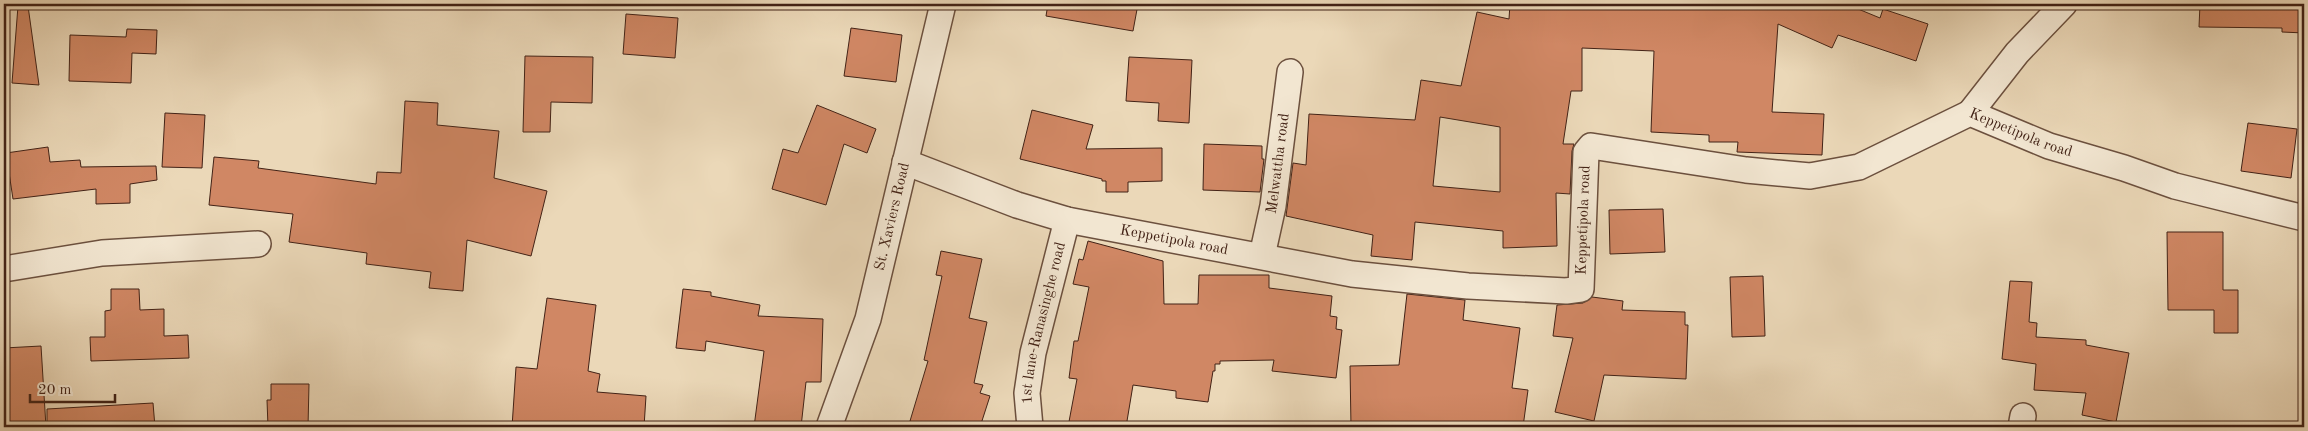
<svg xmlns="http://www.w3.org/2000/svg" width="2308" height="431" viewBox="0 0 2308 431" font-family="'Old Standard TT',serif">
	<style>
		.building { fill: #d08764; stroke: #422216; fill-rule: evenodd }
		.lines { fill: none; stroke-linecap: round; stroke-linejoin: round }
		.street-casing { stroke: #6c503e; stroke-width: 28 }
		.street { stroke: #f2e6d1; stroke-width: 25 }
		.labels { text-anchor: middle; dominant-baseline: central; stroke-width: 4.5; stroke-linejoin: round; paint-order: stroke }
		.street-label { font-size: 15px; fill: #422216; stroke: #f2e6d1 }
	</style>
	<rect width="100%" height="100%" fill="#ebd8b8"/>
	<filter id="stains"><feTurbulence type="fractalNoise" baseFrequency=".004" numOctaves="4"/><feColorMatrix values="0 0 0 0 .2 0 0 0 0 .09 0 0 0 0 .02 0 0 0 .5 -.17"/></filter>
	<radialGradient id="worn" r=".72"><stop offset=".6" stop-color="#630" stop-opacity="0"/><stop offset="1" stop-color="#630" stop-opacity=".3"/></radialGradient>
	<g class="building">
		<path d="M1048,4H1138L1133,31L1046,16Z"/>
		<path d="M1510,4H1846L1880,18L1883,9L1928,24L1916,61L1838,35L1832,48L1778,24L1772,112L1824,114L1822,155L1737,152L1738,142H1709V135L1651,132L1654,51L1582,48V91H1571L1563,144H1574L1572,151L1570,194L1556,193L1557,246L1503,248V231L1415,222L1412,260L1371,256L1373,235L1286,216L1293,163L1306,165L1309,114L1415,120L1421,80L1461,86L1477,12L1509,19ZM1440,117L1500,127V192L1433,186Z"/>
		<path d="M2200,4H2304V33L2282,32V28L2199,27Z"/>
		<path d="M18,6H28L39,85L12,83Z"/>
		<path d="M626,14L678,18L675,58L623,54Z"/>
		<path d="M851,28L902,35L896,82L844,76Z"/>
		<path d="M127,29L157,30L156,54L132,53L131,83L69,81L70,35L126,37Z"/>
		<path d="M525,56L593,57L592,103L551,102L550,132H523Z"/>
		<path d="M1129,57L1192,60L1189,123L1158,121L1159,103L1126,101Z"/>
		<path d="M405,101L438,103L437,125L499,131L494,178L547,191L531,256L467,240L463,291L429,288L431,272L366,264L367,253L289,242L293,214L209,205L214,157L259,161L258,168L376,184L377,172L401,173Z"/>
		<path d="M817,105L876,129L867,153L844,144L826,205L772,189L783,149L798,153Z"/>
		<path d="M1032,110L1093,125L1086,149L1162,148V181L1128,182V192H1106V181H1102V179L1020,159Z"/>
		<path d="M165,113L205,115L202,168L162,167Z"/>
		<path d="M2248,123L2297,129L2291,178L2241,171Z"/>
		<path d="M1204,144L1262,146V159H1264L1260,192L1203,190Z"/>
		<path d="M48,147L50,162L80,160L81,167L156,166L157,180L130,184V203L96,204V189L13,199L6,153Z"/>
		<path d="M1663,209L1665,252L1610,254L1609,210Z"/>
		<path d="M2167,232H2223V290H2238V333H2214V310H2168Z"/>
		<path d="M1088,241L1163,261L1164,304H1198L1199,275H1269V288L1332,296L1330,316L1337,317L1336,329L1342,330L1336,378L1272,371L1274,360L1220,361V364H1215V371H1213L1208,402L1176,398V391L1133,385L1126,427H1068L1077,379L1069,378L1074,341H1078L1089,287L1073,284L1079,259L1083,260Z"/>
		<path d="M941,251L982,259L969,318L987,322L974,383L983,385L980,393L990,396L980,427H930L910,421L928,361L924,360L942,276L936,275Z"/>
		<path d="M1763,276L1765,336L1732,337L1730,277Z"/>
		<path d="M2010,281L2032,282L2029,322L2037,323L2036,337L2086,340V345L2129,353L2116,422L2082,415L2086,393L2034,390L2036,364L2002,359Z"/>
		<path d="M111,289H139L140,310L164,309V336L188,335L189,358L91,361L90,337H105V311L111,310Z"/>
		<path d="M683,289L711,292V296L760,305L758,316L823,319L821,382H806L801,427H754L764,351L706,341L705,351L676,348Z"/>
		<path d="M1407,294L1465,300L1463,320L1520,328L1512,388L1528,390L1523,427H1351L1350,366L1399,365Z"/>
		<path d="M1592,297L1623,301L1622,310L1685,312V325H1688L1686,379L1604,375L1594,421L1555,412L1573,338L1553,336L1557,305L1583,303Z"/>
		<path d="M547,298L596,305L588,371L600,374L597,392L646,396L644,427H512L516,367L537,369Z"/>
		<path d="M41,346L46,427H4V348Z"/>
		<path d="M271,384H309L308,427H268L267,400H271Z"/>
		<path d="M153,403L155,427H47V409Z"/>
	</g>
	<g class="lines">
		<defs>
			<g id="street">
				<path d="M1970,113L2017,53L2064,4"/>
				<path id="s1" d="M905,162L1017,205L1067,220L1352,274L1468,286L1566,291L1581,289L1586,152L1591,146L1746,170L1810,176L1859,167L1970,113L2049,146L2124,168L2175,186L2304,218"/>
				<path id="s2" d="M1262,256L1273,206L1290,72"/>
				<path d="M4,269L102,253L258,244"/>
				<path id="s3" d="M829,427L868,319L943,4"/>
				<path id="s4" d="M1030,427L1027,393L1033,353L1067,220"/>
				<path d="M2021,427L2023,416"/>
			</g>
		</defs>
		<use href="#street" class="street-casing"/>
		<use href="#street" class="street"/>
	</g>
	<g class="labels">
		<g class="street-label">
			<text stroke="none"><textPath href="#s1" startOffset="1286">Keppetipola road</textPath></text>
			<text stroke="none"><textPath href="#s2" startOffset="94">Melwattha road</textPath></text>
			<text stroke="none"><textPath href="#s3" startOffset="220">St. Xaviers Road</textPath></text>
			<text stroke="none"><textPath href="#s1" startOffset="761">Keppetipola road</textPath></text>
			<text stroke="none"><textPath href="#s1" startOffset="281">Keppetipola road</textPath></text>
			<text stroke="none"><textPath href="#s4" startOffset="106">1st lane-Ranasinghe road</textPath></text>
		</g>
	</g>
	<rect width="2308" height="431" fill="none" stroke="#ebd8b8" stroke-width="20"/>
	<rect x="5" y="5" width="2298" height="421" fill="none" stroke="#422216" stroke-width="2.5"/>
	<rect x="10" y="10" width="2288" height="411" fill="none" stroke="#422216"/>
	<path d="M30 394v8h85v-8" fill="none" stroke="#422216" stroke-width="2.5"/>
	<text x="38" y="394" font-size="15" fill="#422216" stroke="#f2e6d1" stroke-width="4" paint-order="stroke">20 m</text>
	<rect width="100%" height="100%" filter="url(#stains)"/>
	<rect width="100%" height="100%" fill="url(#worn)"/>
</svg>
